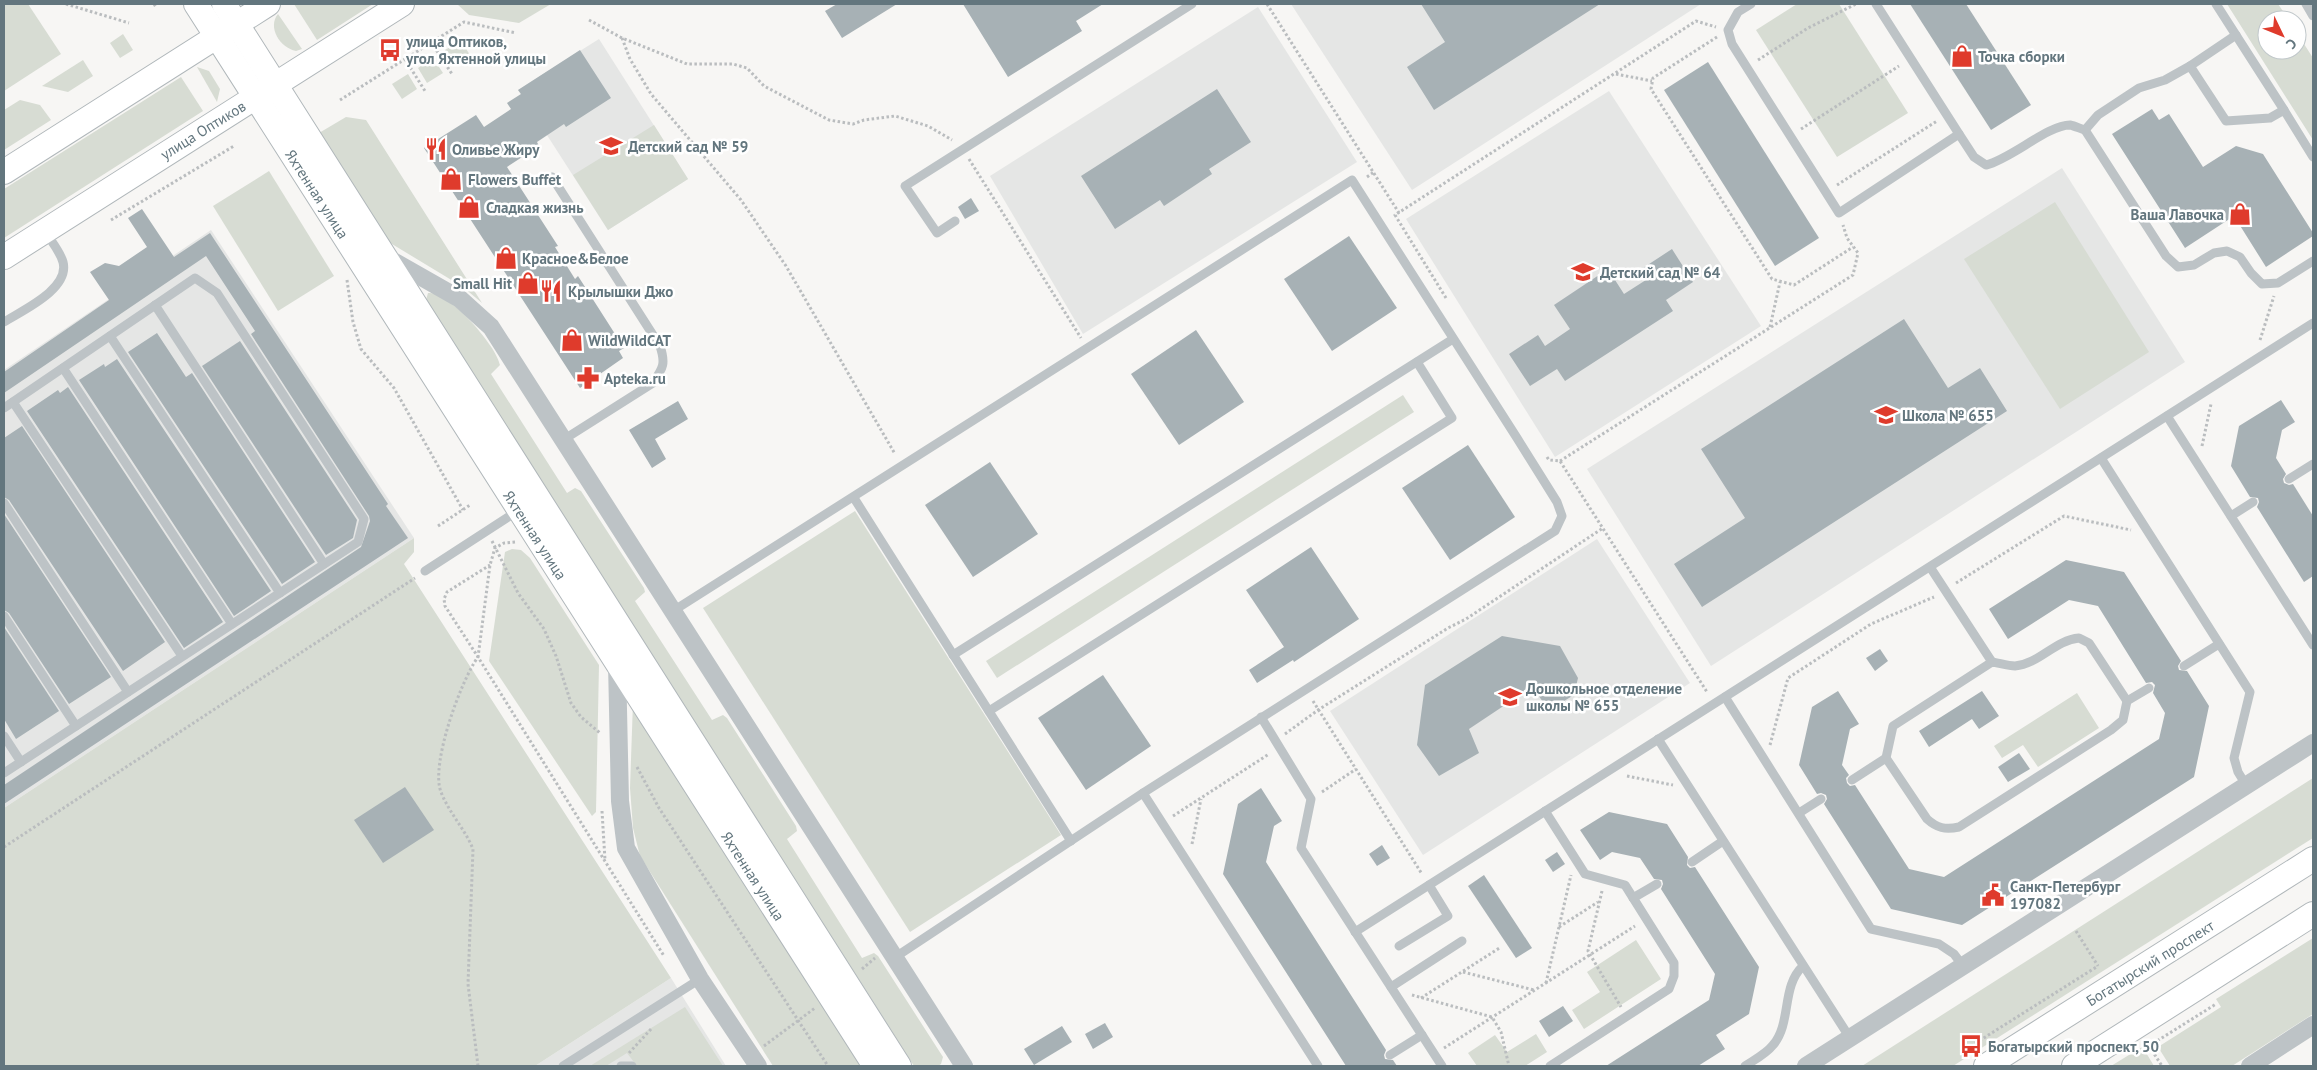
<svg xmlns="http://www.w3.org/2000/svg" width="2317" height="1070" viewBox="0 0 2317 1070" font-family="'PT Sans',sans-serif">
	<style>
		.built { fill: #e5e6e5 }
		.green { fill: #d7dcd3 }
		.building { fill: #a7b1b5 }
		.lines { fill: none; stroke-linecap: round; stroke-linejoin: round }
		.secondary-casing { stroke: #b0b7ba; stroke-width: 26 }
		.path { stroke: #babdbf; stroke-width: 3; stroke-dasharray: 2.5 2.5; stroke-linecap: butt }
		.lane { stroke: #bdc3c6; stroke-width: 9 }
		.street { stroke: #bdc3c6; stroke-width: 18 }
		.secondary { stroke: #fff; stroke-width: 24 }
		.labels { text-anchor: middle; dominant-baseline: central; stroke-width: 5; stroke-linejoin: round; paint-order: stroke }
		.poi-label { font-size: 15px; font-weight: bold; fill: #63767e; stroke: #fff; text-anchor: start }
		.street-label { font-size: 15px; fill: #63767e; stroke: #fff }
	</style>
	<rect width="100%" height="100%" fill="#f7f6f4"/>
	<g class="built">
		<path d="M1291,4H1701L1412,190Z"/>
		<path d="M1258,7L1357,162L1083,334L990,176Z"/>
		<path d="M599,39L688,179L608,230L518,90Z"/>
		<path d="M1609,91L1761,326L1555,457L1406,219Z"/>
		<path d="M2062,168L2185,362L1711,666L1587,469Z"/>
		<path d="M211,230L414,538L4,808V370Z"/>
		<path d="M1597,539L1690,683L1423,855L1330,711Z"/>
		<path d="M671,978L726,1066H535Z"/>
	</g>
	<g class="green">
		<path d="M4,4H28L61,54L4,91Z"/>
		<path d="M294,4H373L317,40Z"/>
		<path d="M457,4H551L519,23L469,15Z"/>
		<path d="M1797,4H1839L1908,113L1837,157L1756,30Z"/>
		<path d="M2227,4H2278L2289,20H2267V50H2297V33L2313,58V140Z"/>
		<path d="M278,14L302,49L296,51C280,48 267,27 278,14Z"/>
		<path d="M123,34L133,50L120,58L110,43Z"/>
		<path d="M461,41L470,55L455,65L445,50Z"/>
		<path d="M433,58L443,73L427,83L418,68Z"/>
		<path d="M83,60L93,76L68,92L42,86Z"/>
		<path d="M197,67L209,71L220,89L217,102Z"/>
		<path d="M408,74L417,89L402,99L392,84Z"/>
		<path d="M181,77L203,111L4,238V189Z"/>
		<path d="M20,100L40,105L51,120L4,150V110Z"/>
		<path d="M346,117L366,120L482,303L463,287L387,241L319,133Z"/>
		<path d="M654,125L688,179L608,230L573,175Z"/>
		<path d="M269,171L334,276L278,311L213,206Z"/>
		<path d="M2055,202L2149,352L2060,409L1964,259Z"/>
		<path d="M428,293C448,290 497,346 500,365L491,374L567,493L575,488L581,491L644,588L645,592L635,601L712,720L723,715L727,718L796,826L797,831L787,839L862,958L874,953L878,956L943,1057L941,1064L938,1066H914L426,300Z"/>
		<path d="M1403,395L1414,412L997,678L986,661Z"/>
		<path d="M855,511L1061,835L910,932L703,608Z"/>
		<path d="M414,538V552L404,564L671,978L535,1066H4V808Z"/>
		<path d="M512,549L521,550L530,558L599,665L596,812L592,816L489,661L505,552Z"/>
		<path d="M2077,693L2099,728L2038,767L2023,745L2002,758L1994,746Z"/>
		<path d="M633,702L863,1066H773L640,856L633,828L630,788Z"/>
		<path d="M2313,778V838L1953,1066H1862Z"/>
		<path d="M2313,938V1014L2232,1066H2170L2158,1047L2221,1007L2216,999Z"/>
		<path d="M1636,940L1661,979L1584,1029L1572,1010L1600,992L1587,972Z"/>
		<path d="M685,1007L723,1066H637L627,1053L606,1066H590Z"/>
		<path d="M1536,1034L1547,1052L1525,1066H1477L1468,1053L1495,1035L1507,1052Z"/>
		<path d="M2142,1046L2154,1066H2111L2142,1047Z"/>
	</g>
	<g class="building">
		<path d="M837,4H897L842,38L825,11Z"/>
		<path d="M963,4H1103L1076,21L1082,31L1008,77Z"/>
		<path d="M1421,4H1600L1434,110L1407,67L1445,42Z"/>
		<path d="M1910,4H1966L2031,105L1991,130Z"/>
		<path d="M580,50L611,98L566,127L564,124L537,142L539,146L507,167L558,246L555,247L575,279L578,276L624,348L619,351L623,358L580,388L424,148L476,115L484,127L511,109L507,103L521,94L518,90Z"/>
		<path d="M1708,62L1819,238L1775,266L1664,90Z"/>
		<path d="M1217,89L1251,142L1209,169L1212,174L1164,206L1160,200L1115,229L1081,176Z"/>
		<path d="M2152,109L2159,120L2169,114L2203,167L2236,146L2263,154L2313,233V236L2266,267L2234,216L2185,248L2112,134Z"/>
		<path d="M971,198L979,211L965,219L958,207Z"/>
		<path d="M142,209L174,257L210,233L388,504L386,506L408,538L4,804V785L361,547L370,521L369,516L251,334L255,331L206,256L4,393V372L109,300L90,272L105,263L119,266L147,247L128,218Z"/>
		<path d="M1349,236L1397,308L1332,351L1284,279Z"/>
		<path d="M1672,249L1693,282L1666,300L1673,311L1565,381L1557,369L1530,386L1509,354L1538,335L1545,346L1570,329L1554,305L1608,269L1624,294L1649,278L1643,268Z"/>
		<path d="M1904,319L1948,388L1980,368L2007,411L1702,607L1674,564L1745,518L1701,449Z"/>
		<path d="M1196,330L1244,402L1179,445L1131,374Z"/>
		<path d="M157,333L186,377L192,373L315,562L282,584L128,352Z"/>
		<path d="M240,341L357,520L353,538L326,555L202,366Z"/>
		<path d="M117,359L271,591L234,616L79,380L104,364L105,367Z"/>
		<path d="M68,387L223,622L184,648L27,411L58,390L60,393Z"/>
		<path d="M2281,400L2295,422L2282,430L2276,458L2286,474L2283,479L2284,483L2289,485L2293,484L2313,516V576L2304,582L2257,507L2259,502L2258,498L2250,497L2231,466L2239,426Z"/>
		<path d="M678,401L688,419L655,439L666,459L652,468L629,430Z"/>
		<path d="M22,426L165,642L123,671L9,500L4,497V438Z"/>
		<path d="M1468,445L1515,517L1450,560L1402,488Z"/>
		<path d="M990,462L1038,534L973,577L925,505Z"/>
		<path d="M4,514L111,677L69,704L9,613L4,610Z"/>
		<path d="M1311,547L1359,619L1294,662L1293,660L1257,683L1249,670L1284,647L1246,590Z"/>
		<path d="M2066,560L2124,572L2181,661L2178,666L2179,670L2187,671L2209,706L2194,777L1962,925L1891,909L1824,804L1827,799L1826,795L1821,793L1817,794L1799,765L1812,707L1838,691L1859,724L1850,729L1842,765L1849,775L1846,778L1847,783L1850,786L1855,785L1909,869L1944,877L2159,739L2165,713L2153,693L2155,685L2152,682L2146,683L2098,606L2069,600L2008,639L1989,609Z"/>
		<path d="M4,627L59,711L16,739L4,719Z"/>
		<path d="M1502,636L1560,646L1578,678L1574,695L1549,710L1532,687L1469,729L1479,753L1439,776L1417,745L1425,685Z"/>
		<path d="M1880,649L1888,661L1875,671L1866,658Z"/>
		<path d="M1103,675L1151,746L1086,790L1038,718Z"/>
		<path d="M1982,691L1999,716L1979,729L1972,719L1929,747L1919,731Z"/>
		<path d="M2019,753L2030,769L2008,782L1998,767Z"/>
		<path d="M405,787L434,830L383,863L354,820Z"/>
		<path d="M1261,788L1282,821L1274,826L1266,862L1386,1050L1384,1055L1385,1059L1393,1060L1397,1066H1346L1223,874L1238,804Z"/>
		<path d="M1609,812L1667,824L1688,857L1687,865L1690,868L1695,867L1759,967L1749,1014L1716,1035L1725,1049L1698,1066H1606L1709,1000L1715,974L1661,889L1663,884L1662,880L1654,879L1640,858L1612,852L1600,860L1580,830Z"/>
		<path d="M1382,845L1390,858L1377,866L1369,854Z"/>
		<path d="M1557,852L1565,864L1553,872L1545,860Z"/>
		<path d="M1484,875L1532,948L1516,958L1468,886Z"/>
		<path d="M1563,1006L1573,1021L1549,1037L1539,1021Z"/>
		<path d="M1105,1023L1113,1037L1093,1049L1085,1034Z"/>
		<path d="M1062,1026L1072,1042L1034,1065L1024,1049Z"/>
	</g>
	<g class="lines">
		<defs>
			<g id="secondary">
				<path d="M196,4L875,1066"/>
				<path d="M224,4L899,1066"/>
				<path d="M4,172L268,4"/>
				<path d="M4,257L402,4"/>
				<path d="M1986,1066L2313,859"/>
				<path d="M2074,1066L2313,914"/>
			</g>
		</defs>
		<use href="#secondary" class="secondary-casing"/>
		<g class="path">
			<path d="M66,4L129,23"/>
			<path d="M154,4L156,7"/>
			<path d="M1267,4L1399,213"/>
			<path d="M589,20L622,38L687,64H733L747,68L764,86L829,120L853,124L864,120L895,116L928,126L952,140"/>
			<path d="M1717,37L1653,78L1651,89L1772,279L1794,285L1853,247"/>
			<path d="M622,38L630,59L651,94L741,200L786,266L895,454"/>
			<path d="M431,42L452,74"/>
			<path d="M405,59L425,91"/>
			<path d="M1758,60L1808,28L1856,4"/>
			<path d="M1616,74L1652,81"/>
			<path d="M340,100L464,22L516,33"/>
			<path d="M1801,129L1899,66"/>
			<path d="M969,159L1081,338"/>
			<path d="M1367,177L1374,172"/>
			<path d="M1837,185L1937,121"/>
			<path d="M111,220L234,146"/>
			<path d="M347,280L353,322L361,349L394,388L463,510"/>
			<path d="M1446,298L1395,215L1696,21L1716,27"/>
			<path d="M1770,327L1780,282"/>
			<path d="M2260,340L2274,296"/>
			<path d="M2202,446L2211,404"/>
			<path d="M1547,457L1549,460L1560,461L1707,692"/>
			<path d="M1560,461L1853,275L1858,253L1847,238L1843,225"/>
			<path d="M438,526L470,505"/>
			<path d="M492,541L518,593L544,629L556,656L571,703L581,717L600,733"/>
			<path d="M515,542L504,543L495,548L490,565L478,657L664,956"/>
			<path d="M1956,583L2064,516L2131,530"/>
			<path d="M1313,701L1422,874"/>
			<path d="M1285,734L1318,710L1448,628L1466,619L1603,528"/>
			<path d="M1770,745L1788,678L1871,624L1934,597"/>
			<path d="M637,767L659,808L828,1066"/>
			<path d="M1627,776L1673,785"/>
			<path d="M1322,792L1356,769"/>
			<path d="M602,811L605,860"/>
			<path d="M1173,816L1269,754"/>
			<path d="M1192,844L1201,799"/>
			<path d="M4,847L415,578"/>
			<path d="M1602,891L1588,951L1621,1007"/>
			<path d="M1559,927L1598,902"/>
			<path d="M2076,931L2098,966"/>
			<path d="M862,969L875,958"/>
			<path d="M1463,972L1534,990"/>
			<path d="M1546,983L1571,875"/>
			<path d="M1412,995L1492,1017L1501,1032L1509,1066"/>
			<path d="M1421,998L1501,947"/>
			<path d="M764,1046L815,1008"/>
			<path d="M1971,1046L2098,966"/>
			<path d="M2149,1046L2216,1004"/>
			<path d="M2149,1046L2162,1066"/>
			<path d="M1444,1048L1635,926"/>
			<path d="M629,1053L652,1028"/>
			<path d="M478,1066L468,984L473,849C465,829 449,813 441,792C430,765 461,680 478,657L445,606L444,599L447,592L490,565"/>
		</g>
		<g class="lane">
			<path d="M1751,4L1738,12L1728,30L1732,44L1839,213L1959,134"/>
			<path d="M1876,4L1959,134L1974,157L1986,165C2011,159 2048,125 2070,125C2075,126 2081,129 2085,130L2166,256L2178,267L2194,265L2214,253L2227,251L2240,257L2251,273L2262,284L2278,283L2313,261"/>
			<path d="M2216,4L2284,110"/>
			<path d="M2306,4L2313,16"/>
			<path d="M2190,66L2236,35"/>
			<path d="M2085,130L2098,115L2139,88L2165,80L2190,66L2226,121L2270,118L2284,110L2313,157"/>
			<path d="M552,177L660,346C666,364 663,368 653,383L563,440"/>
			<path d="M955,221L937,233L905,186L1192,4"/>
			<path d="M155,305L324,564"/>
			<path d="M4,322C23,310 70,289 63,262C60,251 50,240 45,231"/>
			<path d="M110,336L280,593"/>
			<path d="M63,368L232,624"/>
			<path d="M13,402L182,656"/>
			<path d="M4,408L195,278L217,293L364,519L358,542L4,773"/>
			<path d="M2167,416L2313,645"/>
			<path d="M2101,458L2250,692L2234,758L2238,772L2246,785"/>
			<path d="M2289,479L2313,464"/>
			<path d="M854,498L1071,841"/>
			<path d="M4,503L128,692"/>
			<path d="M2231,516L2253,502"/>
			<path d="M1930,567L1992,662"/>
			<path d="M425,571L519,510"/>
			<path d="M673,611L1352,180L1517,438L1557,502L1562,516L1555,531L1143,793L894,958"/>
			<path d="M4,616L76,726"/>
			<path d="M2079,638L2089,643L2127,701L2123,720L2111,730L1959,827C1945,830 1937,828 1927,819L1886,758L1893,726L1992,662C1999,663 2008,666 2015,666C2039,664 2055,640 2079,638Z"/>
			<path d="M953,655L1453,339"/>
			<path d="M2184,666L2219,644"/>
			<path d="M1725,697L1871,929L1939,944L1954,954L1963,966"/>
			<path d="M2127,701L2149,688"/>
			<path d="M989,711L1452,418L1417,362"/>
			<path d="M1261,717L1311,799L1301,848L1442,1066"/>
			<path d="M4,736L21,762"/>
			<path d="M1658,739L1850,1038"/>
			<path d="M1852,780L1886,758"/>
			<path d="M1143,793L1318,1066"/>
			<path d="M1545,811L1585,874L1625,885L1674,963V976L1669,989L1550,1066"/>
			<path d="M1799,813L1821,799"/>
			<path d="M1692,862L1723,841"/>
			<path d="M1633,898L1657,884"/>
			<path d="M1355,932L2313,323"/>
			<path d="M1399,946L1448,916L1429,885"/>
			<path d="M1391,987L1462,941"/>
			<path d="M1390,1055L1422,1035"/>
			<path d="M563,1066L700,979"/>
			<path d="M621,1066H632"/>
			<path d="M1745,1066C1754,1060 1766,1054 1773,1045C1792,1023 1781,986 1803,966"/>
		</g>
		<g class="street">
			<path d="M386,257L460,299L491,327L964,1066"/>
			<path d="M617,663L620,801L626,848L700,979L758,1066"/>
			<path d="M1806,1066L2313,743"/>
			<path d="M2250,1066L2313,1025"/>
		</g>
		<use href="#secondary" class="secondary"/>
	</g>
	<defs>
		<symbol id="bus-bare" viewBox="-9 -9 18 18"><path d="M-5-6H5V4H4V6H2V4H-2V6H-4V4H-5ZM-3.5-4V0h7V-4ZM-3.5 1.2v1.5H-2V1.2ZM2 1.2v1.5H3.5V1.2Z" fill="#df3b2c" stroke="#fff" stroke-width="2.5" paint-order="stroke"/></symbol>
		<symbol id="shop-bare" viewBox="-9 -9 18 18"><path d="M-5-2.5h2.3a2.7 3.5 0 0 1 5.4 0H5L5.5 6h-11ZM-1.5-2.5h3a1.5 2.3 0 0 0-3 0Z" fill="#df3b2c" stroke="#fff" stroke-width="2.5" paint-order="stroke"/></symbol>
		<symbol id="school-bare" viewBox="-9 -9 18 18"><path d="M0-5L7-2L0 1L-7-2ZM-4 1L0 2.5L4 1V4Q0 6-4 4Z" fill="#df3b2c" stroke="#fff" stroke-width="2.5" paint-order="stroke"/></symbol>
		<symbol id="restaurant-bare" viewBox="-9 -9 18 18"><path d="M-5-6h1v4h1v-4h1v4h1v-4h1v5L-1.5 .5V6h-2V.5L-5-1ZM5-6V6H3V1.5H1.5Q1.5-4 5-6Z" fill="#df3b2c" stroke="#fff" stroke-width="2.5" paint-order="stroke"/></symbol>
		<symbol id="pharmacy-bare" viewBox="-9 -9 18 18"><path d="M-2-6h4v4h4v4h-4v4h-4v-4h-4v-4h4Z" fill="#df3b2c" stroke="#fff" stroke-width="2.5" paint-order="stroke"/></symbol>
		<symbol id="civic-bare" viewBox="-9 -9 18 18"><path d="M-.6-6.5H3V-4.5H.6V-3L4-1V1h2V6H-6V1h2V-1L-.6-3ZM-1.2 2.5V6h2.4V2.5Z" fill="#df3b2c" stroke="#fff" stroke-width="2.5" paint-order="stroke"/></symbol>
	</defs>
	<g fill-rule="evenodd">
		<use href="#bus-bare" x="374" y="34" width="32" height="32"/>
		<use href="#shop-bare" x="1946" y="40" width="32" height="32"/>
		<use href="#school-bare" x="595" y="130" width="32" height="32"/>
		<use href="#restaurant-bare" x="420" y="133" width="32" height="32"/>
		<use href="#shop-bare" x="435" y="163" width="32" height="32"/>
		<use href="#shop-bare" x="453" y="191" width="32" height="32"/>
		<use href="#shop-bare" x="2224" y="198" width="32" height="32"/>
		<use href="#shop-bare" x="490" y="242" width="32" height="32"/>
		<use href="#school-bare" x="1567" y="256" width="32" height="32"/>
		<use href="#shop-bare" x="512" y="267" width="32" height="32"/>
		<use href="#restaurant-bare" x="535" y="275" width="32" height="32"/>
		<use href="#shop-bare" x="556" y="324" width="32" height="32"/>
		<use href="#pharmacy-bare" x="572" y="362" width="32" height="32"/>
		<use href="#school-bare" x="1870" y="399" width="32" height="32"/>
		<use href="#school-bare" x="1494" y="681" width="32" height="32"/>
		<use href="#civic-bare" x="1977" y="879" width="32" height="32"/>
		<use href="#bus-bare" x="1955" y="1030" width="32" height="32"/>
	</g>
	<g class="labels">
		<g class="poi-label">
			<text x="406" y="41">улица Оптиков,<tspan x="406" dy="17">угол Яхтенной улицы</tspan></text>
			<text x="1978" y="56">Точка сборки</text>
			<text x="628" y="146">Детский сад № 59</text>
			<text x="452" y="149">Оливье Жиру</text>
			<text x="468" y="179">Flowers Buffet</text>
			<text x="486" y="207">Сладкая жизнь</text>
			<text x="2224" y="214" text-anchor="end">Ваша Лавочка</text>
			<text x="522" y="258">Красное&amp;Белое</text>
			<text x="1600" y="272">Детский сад № 64</text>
			<text x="512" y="283" text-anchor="end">Small Hit</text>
			<text x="568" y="291">Крылышки Джо</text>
			<text x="588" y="340">WildWildCAT</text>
			<text x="604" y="378">Apteka.ru</text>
			<text x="1902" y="415">Школа № 655</text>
			<text x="1526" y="688">Дошкольное отделение<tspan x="1526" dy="17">школы № 655</tspan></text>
			<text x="2010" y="886">Санкт-Петербург<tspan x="2010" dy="17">197082</tspan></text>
			<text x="1988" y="1046">Богатырский проспект, 50</text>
		</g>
		<g class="street-label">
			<text transform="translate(203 130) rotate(-32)">улица Оптиков</text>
			<text transform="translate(317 194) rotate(57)">Яхтенная улица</text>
			<text transform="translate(535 535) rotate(57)">Яхтенная улица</text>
			<text transform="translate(753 876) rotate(57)">Яхтенная улица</text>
			<text transform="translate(2150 963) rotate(-32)">Богатырский проспект</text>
		</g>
	</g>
	<rect width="2317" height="1070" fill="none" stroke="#63767e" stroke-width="10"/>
	<g transform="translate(2282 35) rotate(133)"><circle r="24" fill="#ffffff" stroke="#c1c8cb"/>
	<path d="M0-4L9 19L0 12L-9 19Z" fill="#df3b2c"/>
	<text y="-8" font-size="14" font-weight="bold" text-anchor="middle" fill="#63767e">С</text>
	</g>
</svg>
